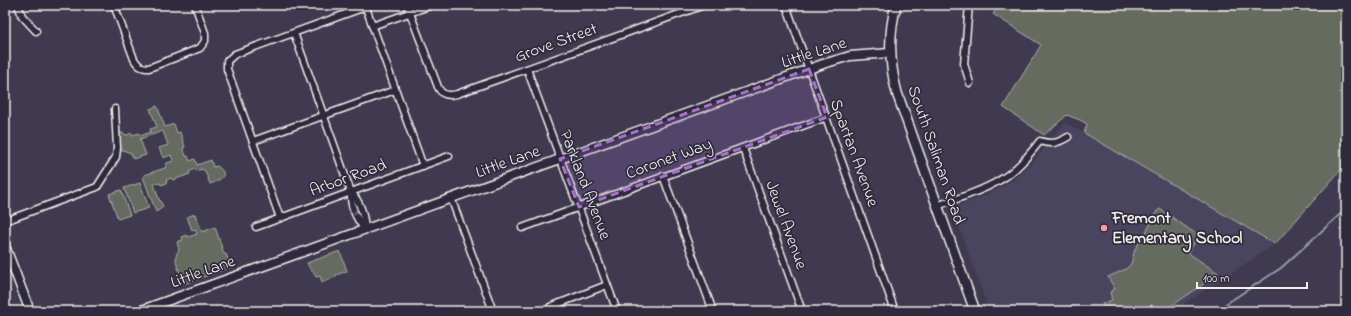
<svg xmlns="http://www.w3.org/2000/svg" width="1351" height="316" viewBox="0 0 1351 316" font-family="'Indie Flower',sans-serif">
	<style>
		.built { fill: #4a455e }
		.green { fill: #656c5f; stroke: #acaea4 }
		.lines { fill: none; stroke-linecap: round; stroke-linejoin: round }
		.stream { stroke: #949ea9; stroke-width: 2 }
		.minor-casing { stroke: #f4f1e8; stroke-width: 9 }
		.tertiary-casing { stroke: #f4f1e8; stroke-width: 11 }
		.secondary-casing { stroke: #f4f1e8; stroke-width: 12 }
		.minor { stroke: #2f2a3d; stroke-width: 6 }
		.tertiary { stroke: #2f2a3d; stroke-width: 8 }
		.secondary { stroke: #2f2a3d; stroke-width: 9 }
		.oneway { stroke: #747079 }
		.marked { fill: #a571cd; fill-opacity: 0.2; stroke: #a571cd; stroke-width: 3; stroke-dasharray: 8 5; stroke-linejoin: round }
		.poi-dot { fill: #ff9aa2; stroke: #2f2a3d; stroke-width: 1.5 }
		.labels { text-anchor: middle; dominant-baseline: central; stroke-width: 3.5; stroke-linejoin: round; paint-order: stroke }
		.street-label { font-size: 17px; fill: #f4f1e8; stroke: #2f2a3d }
		.poi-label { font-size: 17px; font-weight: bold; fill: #f4f1e8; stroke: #2f2a3d; text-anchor: start }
	</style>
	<rect width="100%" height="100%" fill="#3f3a50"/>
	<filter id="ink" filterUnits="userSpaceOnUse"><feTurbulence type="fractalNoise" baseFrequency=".025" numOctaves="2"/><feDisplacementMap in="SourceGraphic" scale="8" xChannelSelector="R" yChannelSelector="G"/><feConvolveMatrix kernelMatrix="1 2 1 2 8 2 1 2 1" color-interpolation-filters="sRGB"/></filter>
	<g filter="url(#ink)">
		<path class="built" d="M1065,123L1084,133L1275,244L1173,311H989L954,213L958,206L983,197L1015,179L1032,163Z"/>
		<g class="green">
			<path d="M999,5H1346V164L1275,244L1084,133L1087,124L1080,120L1067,115L1044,135L1003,107L1041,45L993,14Z"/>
			<path d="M157,106L165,127L174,124L177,133L180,132L185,147L183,148L186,156H188L190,161L195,159L197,165L211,160L213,167L217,166C231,175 219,181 210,184L205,171L202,169L196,171L195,169L189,172L190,174L173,180L171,178L166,180L167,183L161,185L160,183L154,184L159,200H160L163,207L156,212L143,177L144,175L165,168L167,163L173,161L171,155L163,158L159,148L168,145L163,131L140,139L146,155L133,159L131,153L120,149L119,132L127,135L132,133L133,135L139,133L140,136L151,132L150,129L157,127L150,109Z"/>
			<path d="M140,183L149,208L133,213L124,188Z"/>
			<path d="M121,190L130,215L118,219L109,194Z"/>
			<path d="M1160,209L1199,236L1188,253L1218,273L1211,279L1164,311H1107L1102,304L1112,300L1110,292L1115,289L1108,277L1126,269L1131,264L1135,249L1146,232L1157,211Z"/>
			<path d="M195,214L202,232L215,227L224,254H226L231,267L184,284C181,274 171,258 179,250L177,242L183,240L182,237L187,235L188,237L197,234L195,229L192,230L187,217Z"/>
			<path d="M340,251L347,271L336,275L335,277L322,282L320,276L316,277L313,271H311L307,263Z"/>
		</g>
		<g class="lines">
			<path class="stream" d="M1215,311L1281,268L1346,209"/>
			<defs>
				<g id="minor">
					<path d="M18,5L22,16L36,31"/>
					<path d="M114,5L134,59C138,66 141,68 149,68L200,48L205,41V33L195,5"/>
					<path d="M365,5L423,166"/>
					<path d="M407,5L438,87C442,96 449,96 457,94L704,5"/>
					<path d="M786,5L895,311"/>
					<path d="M969,5L964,64L970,83"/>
					<path d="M372,26L432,5"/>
					<path d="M294,33L351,192C361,203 364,215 365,230"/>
					<path d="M527,69L617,311"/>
					<path d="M253,141L395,90"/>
					<path d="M743,148L802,311"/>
					<path d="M663,176L713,311"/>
					<path d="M351,192C350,207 356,218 365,230"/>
					<path d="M451,198L493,311"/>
					<path d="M937,206C958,198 981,192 1000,180C1016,171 1029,155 1040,141C1052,145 1058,143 1068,137"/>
					<path d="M280,218L227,69V61L235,54L365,7"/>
					<path d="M5,221L97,187L116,157L117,148L115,109"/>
					<path d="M256,227L449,156"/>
					<path d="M522,228L827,117"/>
					<path d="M550,307L607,285"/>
				</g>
				<g id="tertiary">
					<path d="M5,246L30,311"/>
					<path d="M139,311L823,64L850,56L890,53"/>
				</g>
				<path id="secondary" d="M896,5C888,35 889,63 897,93L975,311"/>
			</defs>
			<use href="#minor" class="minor-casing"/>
			<use href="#tertiary" class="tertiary-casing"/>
			<use href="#secondary" class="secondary-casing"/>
			<use href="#minor" class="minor"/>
			<use href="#tertiary" class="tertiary"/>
			<use href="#secondary" class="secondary"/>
		</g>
		<defs><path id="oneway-chevron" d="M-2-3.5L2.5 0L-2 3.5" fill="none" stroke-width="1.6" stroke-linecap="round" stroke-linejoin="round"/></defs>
		<use class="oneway" href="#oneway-chevron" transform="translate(354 212) rotate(68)"/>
	</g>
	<path class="marked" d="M809,69L827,117L579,207L560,159Z"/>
	<circle class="poi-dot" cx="1104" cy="228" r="4"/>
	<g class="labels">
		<g class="street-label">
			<text transform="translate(556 43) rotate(-20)">Grove Street</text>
			<text transform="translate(814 53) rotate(-18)">Little Lane</text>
			<text transform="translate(854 153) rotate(70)">Spartan Avenue</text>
			<text transform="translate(936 155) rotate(71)">South Saliman Road</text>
			<text transform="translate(669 159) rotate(-20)">Coronet Way</text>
			<text transform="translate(508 162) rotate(-20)">Little Lane</text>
			<text transform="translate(348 178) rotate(-20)">Arbor Road</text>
			<text transform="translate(585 185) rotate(69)">Parkland Avenue</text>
			<text transform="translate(786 225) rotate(70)">Jewel Avenue</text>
			<text transform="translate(203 272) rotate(-20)">Little Lane</text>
		</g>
		<g class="poi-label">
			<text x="1112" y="218">Fremont<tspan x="1112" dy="20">Elementary School</tspan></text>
		</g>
	</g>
	<rect width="1351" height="316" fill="none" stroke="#2f2a3d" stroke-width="20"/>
	<rect x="10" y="10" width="1331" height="296" fill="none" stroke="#f4f1e8" stroke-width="1.5" filter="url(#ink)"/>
	<path d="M1197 282v6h110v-6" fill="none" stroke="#f4f1e8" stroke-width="2"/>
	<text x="1203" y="282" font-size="12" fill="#f4f1e8" stroke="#2f2a3d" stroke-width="3" paint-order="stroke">100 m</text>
</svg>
